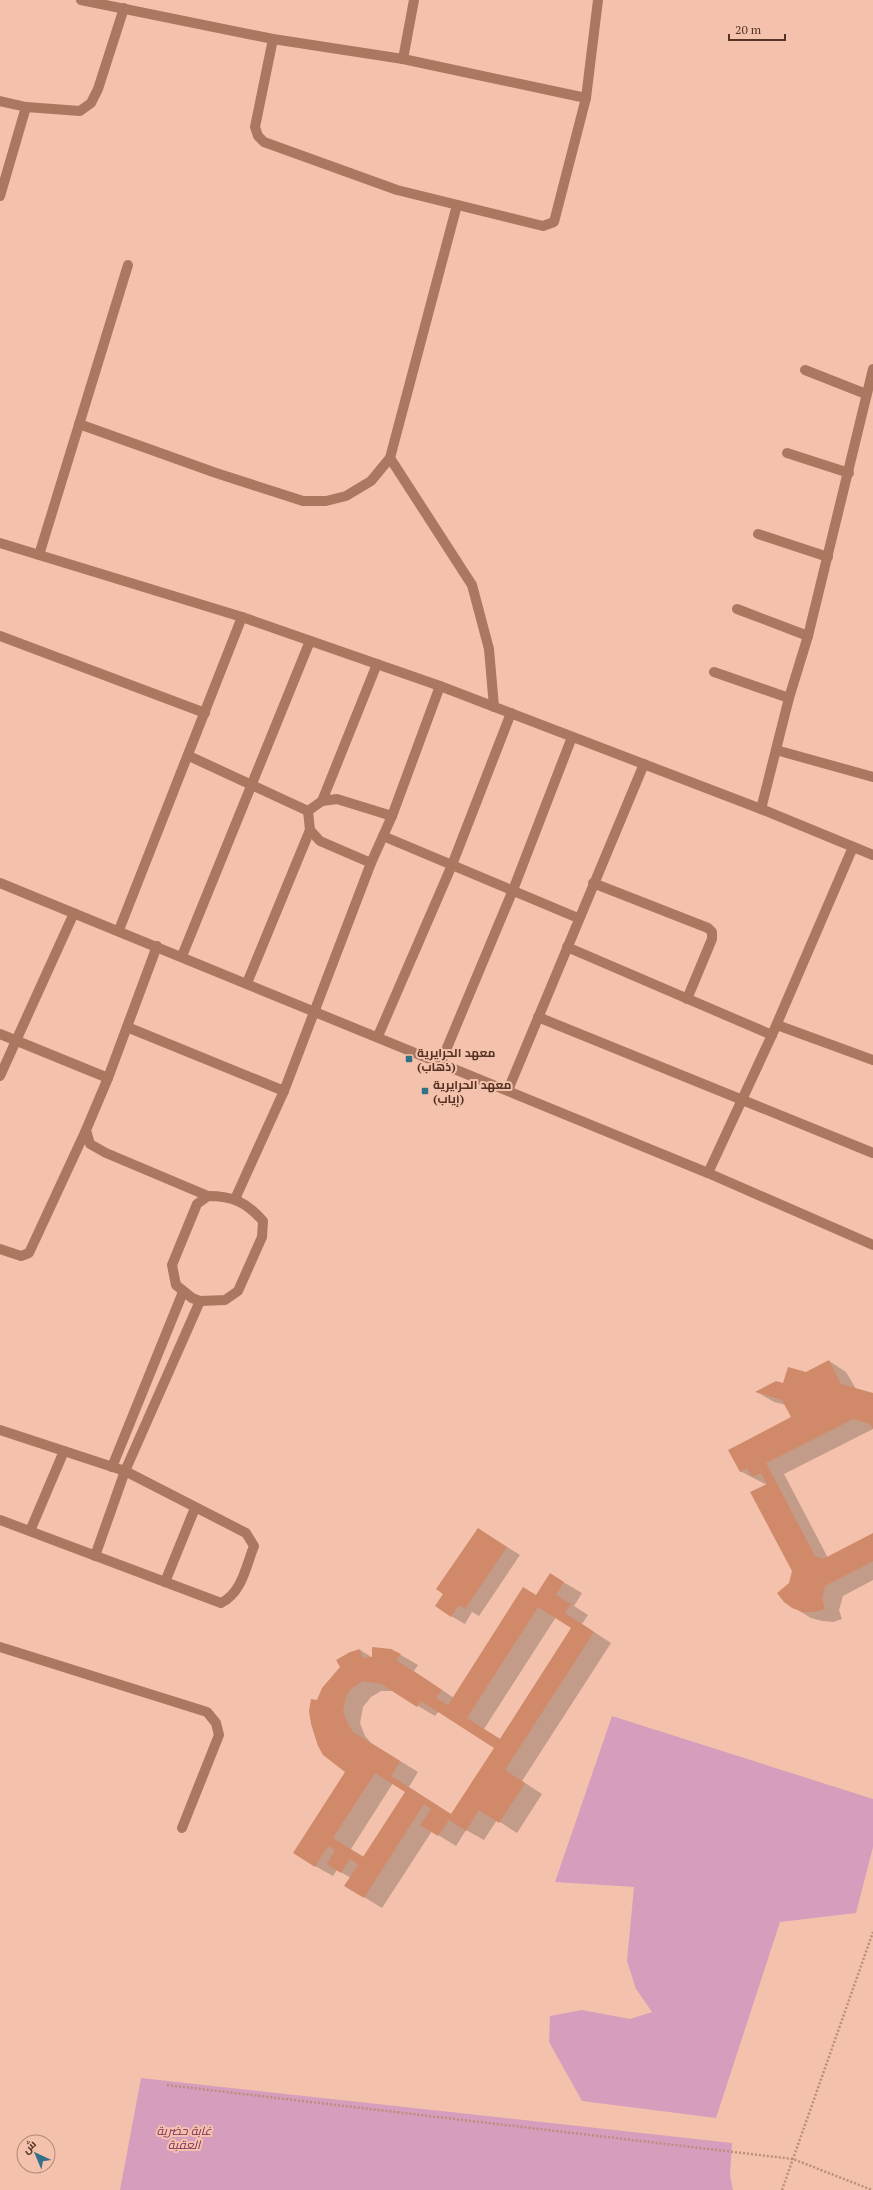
<svg xmlns="http://www.w3.org/2000/svg" width="873" height="2190" viewBox="0 0 873 2190" font-family="'PT Serif',Cairo,serif">
	<style>
		.green { fill: #d69ebc }
		.shadow { fill: #0003; fill-rule: evenodd }
		.building { fill: #d18a69; fill-rule: evenodd }
		.lines { fill: none; stroke-linecap: round; stroke-linejoin: round }
		.path { stroke: #b98e7a; stroke-width: 2.5; stroke-dasharray: 2 2; stroke-linecap: butt }
		.minor { stroke: #aa7861; stroke-width: 10 }
		.poi-dot { fill: #347188; stroke: #f4c2ac; stroke-width: 1.5 }
		.labels { text-anchor: middle; dominant-baseline: central; stroke-width: 4; stroke-linejoin: round; paint-order: stroke }
		.poi-label { font-size: 12px; font-weight: bold; fill: #543324; stroke: #f4c2ac; text-anchor: start }
		.park-label { font-size: 12px; font-style: italic; fill: #802e61; stroke: #f4c2ac }
	</style>
	<rect width="100%" height="100%" fill="#f4c2ac"/>
	<g class="green">
		<path d="M612,1716L873,1799V1847L856,1913L780,1922L716,2118L582,2101L549,2042L550,2016L582,2010L630,2019L652,2012L636,1989L627,1961L634,1887L555,1882Z"/>
		<path d="M141,2078L732,2143L730,2176L733,2190H120Z"/>
	</g>
	<g class="shadow">
		<path d="M829,1361L846,1372L856,1389L873,1394V1429L784,1474L828,1558L873,1534V1580L843,1596L839,1610L842,1619L833,1622L822,1621L811,1618L793,1607L789,1584L793,1571L767,1485L740,1471L792,1417L786,1405L774,1402L757,1392L784,1384Z"/>
		<path d="M478,1529L520,1555L479,1616L472,1612L465,1624L451,1616L445,1594Z"/>
		<path d="M551,1575L582,1593L574,1606L588,1615L582,1624L611,1643L522,1781L542,1794L517,1833L497,1820L484,1840L466,1830L456,1846L432,1831L382,1908L364,1897L351,1878L337,1870L333,1876L315,1866L346,1772L318,1701L360,1650L373,1658L401,1655L418,1665L414,1671L454,1698L536,1596ZM556,1617L572,1628L500,1739L484,1729ZM381,1691H393L435,1716L439,1711L495,1747L452,1815L409,1787L418,1772L371,1743L365,1736L360,1723L363,1707L371,1697ZM393,1783L406,1792L364,1857L351,1849Z"/>
	</g>
	<g class="building">
		<path d="M829,1360L841,1384L873,1393V1429L870,1424L853,1419L766,1463L815,1556L823,1559L873,1533V1561L825,1586L822,1599L825,1609L814,1612H803L792,1608L784,1602L777,1593L789,1583L792,1571L750,1492L767,1484L761,1473L752,1477L747,1468L740,1472L728,1450L791,1417L782,1400L755,1392L776,1381L783,1383L788,1367L806,1372Z"/>
		<path d="M478,1528L507,1547L465,1609L459,1605L451,1617L435,1606L443,1594L436,1589Z"/>
		<path d="M550,1573L564,1582L556,1595L571,1604L565,1613L594,1632L505,1770L525,1783L499,1823L479,1810L466,1831L449,1820L438,1836L420,1825L431,1809L424,1804L364,1898L344,1886L358,1865L350,1859L341,1873L327,1864L335,1850L328,1846L315,1867L293,1853L345,1772L323,1755L318,1746L311,1724L309,1711L311,1699L317,1700L322,1688L340,1667L336,1660L350,1652L360,1649L362,1658L372,1657V1647L391,1649L401,1654L396,1660L442,1690L436,1698L448,1705L523,1587L536,1595ZM538,1607L571,1628L500,1739L467,1718ZM363,1681L381,1684L417,1707L421,1701L494,1748L451,1814L391,1776L400,1761L353,1732L348,1724L343,1712L346,1696L353,1687ZM375,1773L405,1792L363,1857L333,1838Z"/>
	</g>
	<g class="lines">
		<g class="path">
			<path d="M167,2085L793,2159L872,2190"/>
			<path d="M782,2190L873,1932"/>
		</g>
		<g class="minor">
			<path d="M81,0L273,39L403,59L586,98"/>
			<path d="M273,39L255,127L258,136L264,142L397,190L543,226L554,222L586,98L598,0"/>
			<path d="M403,59L414,0"/>
			<path d="M0,101L26,107L80,111L91,103L98,89L124,8"/>
			<path d="M0,196L26,107"/>
			<path d="M805,370L866,394"/>
			<path d="M79,424L216,473L303,501H326L346,496L371,481L390,458L457,205"/>
			<path d="M787,453L849,473"/>
			<path d="M390,458L472,585L489,649L494,707"/>
			<path d="M758,534L828,557"/>
			<path d="M0,543L242,617L440,686L761,809L873,855"/>
			<path d="M39,555L128,265"/>
			<path d="M737,609L808,636"/>
			<path d="M0,636L205,713"/>
			<path d="M714,672L789,698"/>
			<path d="M776,750L873,777"/>
			<path d="M189,756L308,811"/>
			<path d="M322,801L377,664"/>
			<path d="M761,809L789,698L808,636L873,369"/>
			<path d="M383,836L578,918"/>
			<path d="M371,863L320,841L310,830L308,811L322,801L337,799L392,816"/>
			<path d="M0,883L708,1173L873,1245"/>
			<path d="M593,883L708,928L712,932V939L687,999"/>
			<path d="M119,930L242,617"/>
			<path d="M157,946L108,1078L86,1130L90,1144L106,1153L208,1196"/>
			<path d="M567,947L772,1035"/>
			<path d="M182,956L310,641"/>
			<path d="M247,983L310,830"/>
			<path d="M538,1017L873,1153"/>
			<path d="M777,1025L873,1060"/>
			<path d="M127,1027L284,1091"/>
			<path d="M0,1034L108,1078"/>
			<path d="M378,1036L452,865L511,713"/>
			<path d="M441,1062L513,890L572,737"/>
			<path d="M0,1076L74,913"/>
			<path d="M508,1090L644,764"/>
			<path d="M708,1173L772,1035L853,847"/>
			<path d="M208,1196C233,1196 246,1202 263,1221L262,1237L238,1291L225,1300L200,1301L192,1298L176,1285L172,1265L197,1204Z"/>
			<path d="M235,1199L284,1091L371,863L392,816L440,686"/>
			<path d="M0,1249L21,1256L29,1253L86,1130"/>
			<path d="M0,1430L125,1471L246,1533L254,1546C246,1566 242,1593 221,1603L0,1520"/>
			<path d="M112,1467L183,1292"/>
			<path d="M30,1531L64,1451"/>
			<path d="M95,1556L125,1471L200,1301"/>
			<path d="M165,1582L195,1508"/>
			<path d="M0,1647L207,1712L216,1723L219,1735L182,1828"/>
		</g>
	</g>
	<g class="poi-dot">
		<rect x="405" y="1055" width="8" height="8" rx="2"/>
		<rect x="421" y="1087" width="8" height="8" rx="2"/>
	</g>
	<g class="labels">
		<g class="poi-label">
			<text x="417" y="1052">معهد الحرايرية<tspan x="417" dy="14">(ذهاب)</tspan></text>
			<text x="433" y="1084">معهد الحرايرية<tspan x="433" dy="14">(إياب)</tspan></text>
		</g>
		<g class="park-label">
			<text x="184" y="2130">غابة حضرية<tspan x="184" dy="14">العقبة</tspan></text>
		</g>
	</g>
	<g transform="translate(36 2154) rotate(316)"><circle r="19" fill="#f4c2ac" stroke="#b48976"/>
	<path d="M0-3L7 15L0 10L-7 15Z" fill="#347188"/>
	<text y="-6" font-size="11" font-weight="bold" text-anchor="middle" fill="#543324">ش</text>
	</g>
	<path d="M729 34v6h56v-6" fill="none" stroke="#543324" stroke-width="2"/>
	<text x="735" y="34" font-size="12" fill="#543324" stroke="#f4c2ac" stroke-width="3" paint-order="stroke">20 m</text>
</svg>
